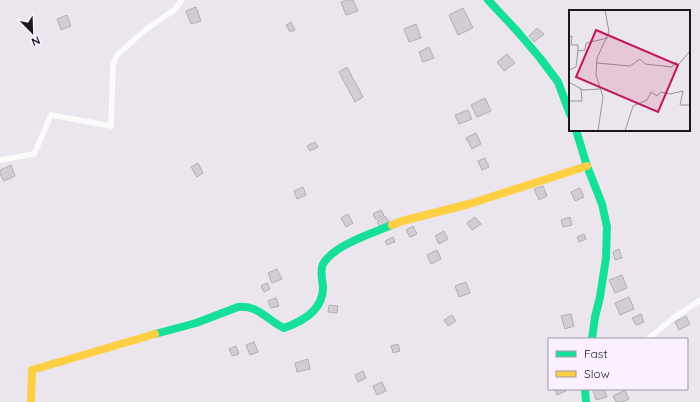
<svg xmlns="http://www.w3.org/2000/svg" width="700" height="402" viewBox="0 0 700 402" font-family="Quicksand,sans-serif">
	<style>
		.building { fill: #d1cdd3; stroke: #b2aeb4 }
		.lines { fill: none; stroke-linecap: round; stroke-linejoin: round }
		.street { stroke: #fcfbfc; stroke-width: 5.5 }
		.fast { stroke: #16e098; stroke-width: 8 }
		.slow { stroke: #ffcf43; stroke-width: 8 }
		.inset-road { fill: none; stroke: #97939a; stroke-width: 1 }
		.view { fill: #c2185b; fill-opacity: 0.15; stroke: #c2185b; stroke-width: 2 }
		.inset-edge { fill: none; stroke: #1a171c; stroke-width: 2 }
	</style>
	<rect width="100%" height="100%" fill="#ebe6ee"/>
	<g class="building">
		<path d="M346,0H353L358,11L346,15L341,2Z"/>
		<path d="M196,7L201,21L191,24L186,11Z"/>
		<path d="M463,8L473,28L458,35L449,15Z"/>
		<path d="M67,15L71,26L61,30L57,19Z"/>
		<path d="M291,22L295,30L290,32L286,25Z"/>
		<path d="M416,24L421,38L409,42L404,29Z"/>
		<path d="M537,28L544,34L534,42L529,36Z"/>
		<path d="M429,47L434,58L423,62L419,52Z"/>
		<path d="M507,54L515,63L504,71L497,62Z"/>
		<path d="M347,67L363,97L355,102L339,72Z"/>
		<path d="M485,98L491,111L477,117L471,105Z"/>
		<path d="M468,110L472,119L459,124L455,115Z"/>
		<path d="M476,133L481,144L472,149L466,138Z"/>
		<path d="M315,142L318,147L310,151L307,146Z"/>
		<path d="M485,158L489,167L482,170L478,161Z"/>
		<path d="M198,163L203,173L197,177L191,167Z"/>
		<path d="M11,165L15,176L4,181L0,174V170Z"/>
		<path d="M543,186L547,196L539,200L534,189Z"/>
		<path d="M303,187L306,195L297,199L294,191Z"/>
		<path d="M580,188L584,197L575,201L571,192Z"/>
		<path d="M381,210L384,215L376,220L373,214Z"/>
		<path d="M348,214L353,223L346,227L341,218Z"/>
		<path d="M385,216L389,221L381,228L377,222Z"/>
		<path d="M475,217L481,224L472,230L467,223Z"/>
		<path d="M570,217L572,225L563,227L561,220Z"/>
		<path d="M413,226L417,234L410,237L406,230Z"/>
		<path d="M444,231L448,239L439,244L435,236Z"/>
		<path d="M584,234L586,239L579,242L577,237Z"/>
		<path d="M393,237L395,242L387,245L385,241Z"/>
		<path d="M619,249L622,258L615,260L613,252Z"/>
		<path d="M437,250L441,259L431,264L427,255Z"/>
		<path d="M277,269L282,279L272,283L268,273Z"/>
		<path d="M622,275L627,288L615,293L609,280Z"/>
		<path d="M466,282L470,293L459,297L455,286Z"/>
		<path d="M267,283L270,289L264,292L261,286Z"/>
		<path d="M629,297L634,309L620,315L615,303Z"/>
		<path d="M276,298L279,306L271,308L268,301Z"/>
		<path d="M329,305L338,306L337,313L328,312Z"/>
		<path d="M571,314L574,326L565,329L561,316Z"/>
		<path d="M641,314L644,322L636,325L632,318Z"/>
		<path d="M452,315L456,321L448,326L444,320Z"/>
		<path d="M686,316L690,324L679,330L675,322Z"/>
		<path d="M254,342L258,352L250,355L246,345Z"/>
		<path d="M398,344L400,351L393,353L391,346Z"/>
		<path d="M236,346L239,354L232,356L229,349Z"/>
		<path d="M308,359L310,369L297,372L295,363Z"/>
		<path d="M363,371L366,378L358,382L355,375Z"/>
		<path d="M382,382L386,391L377,395L373,386Z"/>
		<path d="M555,389H565L566,391L557,395Z"/>
		<path d="M597,389H604L607,397L596,400L593,391Z"/>
		<path d="M625,390L629,399L622,402H616L613,396Z"/>
	</g>
	<g class="lines">
		<g class="street">
			<path d="M0,160L34,154L51,115L111,126L113,64L117,55L144,31L174,10L182,0"/>
			<path d="M648,339L672,319L700,300"/>
		</g>
		<g class="fast">
			<path d="M488,0L517,31L540,58L558,82L570,114"/>
			<path d="M576,130L587,166L602,204L607,227L606,258L600,297L595,317L592,339"/>
			<path d="M155,334L196,323L238,307C257,304 268,321 284,328C304,321 324,309 323,286C322,280 320,270 323,264C334,245 373,233 392,225"/>
			<path d="M585,389L586,402"/>
		</g>
		<g class="slow">
			<path d="M392,225L402,221L469,204L587,166"/>
			<path d="M31,402L32,370L155,334"/>
		</g>
	</g>
	<g transform="translate(569 10)">
		<rect width="121" height="121" fill="#ebe6ee"/>
		<path class="inset-road" d="M0,27L3,26L2,35H9V41M28,53L61,56L71,49L76,54L103,57L106,52L110,54L121,41M0,60L7,57L9,41L16,40L17,33L39,28M0,72L14,80L31,79M0,91H13L12,79M29,121L34,87L27,65L28,48L40,22L36,0M56,121L64,96L78,90L82,82L88,86L92,82L101,84L114,81L111,95H121"/>
		<path class="view" d="M27,20L109,55L89,102L7,67Z"/>
		<rect width="121" height="121" class="inset-edge"/>
	</g>
	<rect x="548" y="338" width="140" height="52" fill="#faf0ff" stroke="#a099a4"/>
	<rect x="556" y="351" width="20" height="6" fill="#16e098" stroke="#a099a4"/>
	<text x="584" y="358" font-size="12" fill="#1a171c">Fast</text>
	<rect x="556" y="371" width="20" height="6" fill="#ffcf43" stroke="#a099a4"/>
	<text x="584" y="378" font-size="12" fill="#1a171c">Slow</text>
	<g transform="translate(32 32) rotate(157)" stroke="#faf0ff" stroke-width="3" paint-order="stroke">
	<path d="M0-3L7 15L0 10L-7 15Z" fill="#1a171c"/>
	<text y="-6" font-size="11" font-weight="bold" text-anchor="middle" fill="#1a171c">N</text>
	</g>
</svg>
